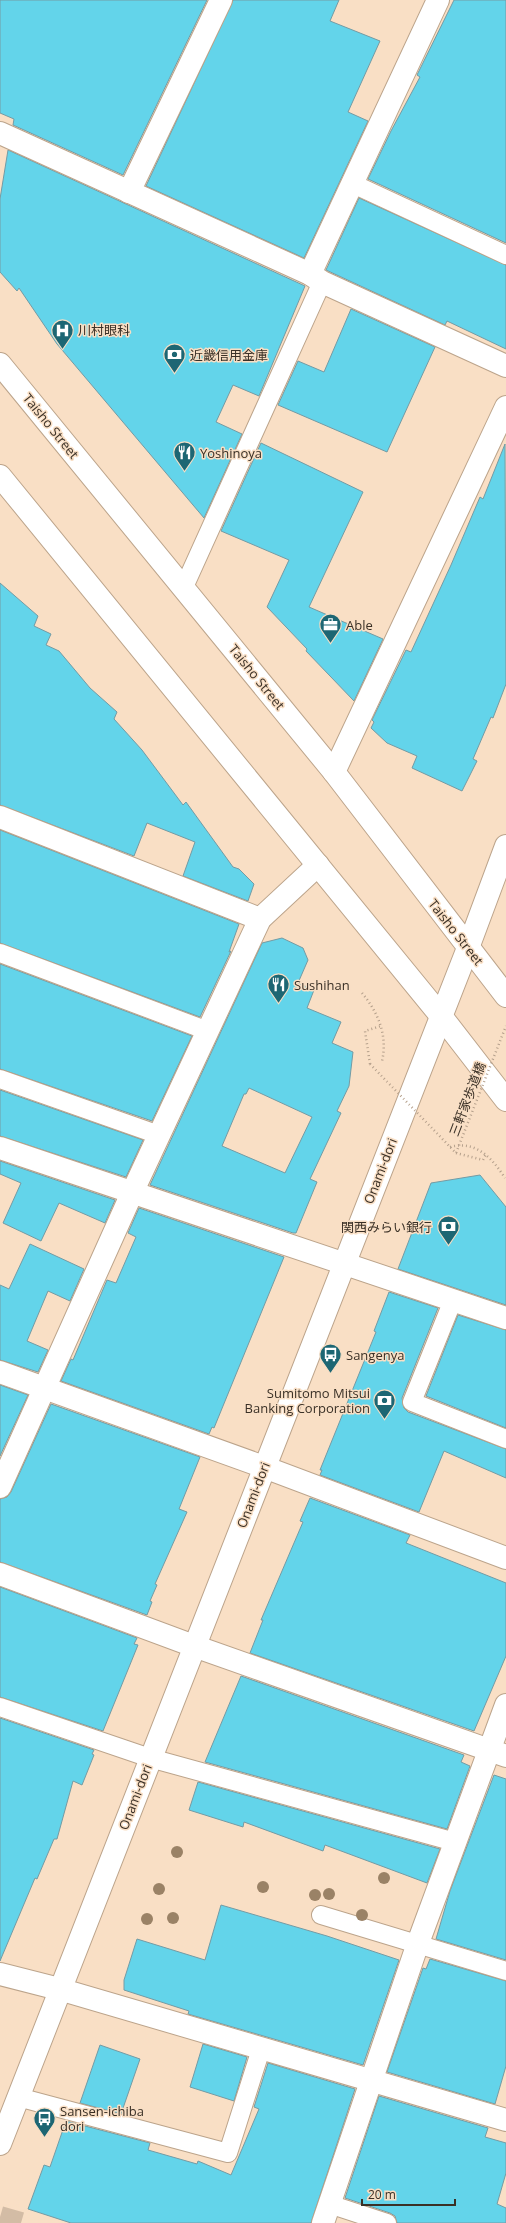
<svg xmlns="http://www.w3.org/2000/svg" width="506" height="2223" viewBox="0 0 506 2223" font-family="'Open Sans','Noto Sans JP',sans-serif">
	<style>
		.building { fill: #63d4ea; stroke: #749ba4; fill-rule: evenodd }
		.lines { fill: none; stroke-linecap: round; stroke-linejoin: round }
		.pedestrian-tunnel { stroke: #d3bca5; stroke-width: 22; stroke-dasharray: 22 11; stroke-linecap: butt }
		.service-casing { stroke: #bca48b; stroke-width: 20 }
		.minor-casing { stroke: #bca48b; stroke-width: 24 }
		.secondary-casing { stroke: #bca48b; stroke-width: 24 }
		.primary-casing { stroke: #bca48b; stroke-width: 24 }
		.path { stroke: #b5a08c; stroke-width: 2.5; stroke-dasharray: 1 3; stroke-linecap: butt }
		.service { stroke: #fff; stroke-width: 18 }
		.minor { stroke: #fff; stroke-width: 22 }
		.secondary { stroke: #fff; stroke-width: 22 }
		.primary { stroke: #fff; stroke-width: 22 }
		.path-bridge { stroke: #b5a08c; stroke-width: 2.5; stroke-dasharray: 1 3; stroke-linecap: butt }
		.tree { fill: #9a8266 }
		.labels { text-anchor: middle; dominant-baseline: central; stroke-width: 3; stroke-linejoin: round; paint-order: stroke }
		.poi-label { font-size: 13px; fill: #3a3026; stroke: #f9dfc5; text-anchor: start }
		.street-label { font-size: 13px; fill: #3a3026; stroke: #f9dfc5 }
	</style>
	<rect width="100%" height="100%" fill="#f9dfc5"/>
	<g class="building">
		<path d="M0,0H207L123,175L13,125L14,119L0,113Z"/>
		<path d="M233,0H339L330,21L380,41L348,112L368,121L304,258L146,186Z"/>
		<path d="M454,0H506V243L368,179L391,131L420,77L417,75Z"/>
		<path d="M8,150L305,286L259,396L233,385L216,422L242,434L204,518L57,344L19,288L17,291L0,272V199Z"/>
		<path d="M359,198L506,265V349L447,321L445,325L326,270Z"/>
		<path d="M351,309L435,347L387,452L278,405L298,361L324,372Z"/>
		<path d="M261,443L363,492L309,607L383,639L354,701L306,651L307,649L267,607L289,560L221,531Z"/>
		<path d="M505,444L506,684L493,718L491,717L473,759L477,761L462,791L412,768L417,756L387,743L371,728L374,722L372,720L406,650L411,652L451,565L480,497L483,499Z"/>
		<path d="M0,583L38,616L34,626L51,634L46,645L59,651L90,688L117,712L114,719L142,750L183,805L186,802L233,867L239,869L254,884L248,901L183,876L195,842L147,823L134,856L0,805Z"/>
		<path d="M0,830L239,924L229,952L231,951L200,1017L0,943Z"/>
		<path d="M282,938L303,948L308,960L298,983L314,990L307,1008L341,1022L332,1043L353,1052L349,1086L337,1111L341,1113L310,1179L317,1182L296,1233H293L150,1185L262,943ZM249,1088L312,1117L285,1173L222,1146L244,1094H246Z"/>
		<path d="M0,964L192,1036L152,1121L0,1069Z"/>
		<path d="M0,1090L143,1140L126,1177L0,1136Z"/>
		<path d="M0,1161L115,1200L105,1223L59,1203L41,1241L3,1223L21,1183L0,1174Z"/>
		<path d="M480,1175L506,1207V1305L398,1269L431,1183Z"/>
		<path d="M139,1208L284,1257L214,1428L212,1427L209,1434L61,1381L71,1359L73,1360L107,1280L116,1283L136,1237L128,1233Z"/>
		<path d="M30,1244L84,1269L70,1301L48,1291L27,1341L48,1350L38,1372L0,1360V1285L9,1289Z"/>
		<path d="M389,1292L438,1308L402,1398L404,1408L408,1412L506,1449V1478L444,1451L419,1512L320,1475L322,1470H320L376,1332L374,1331Z"/>
		<path d="M458,1315L506,1330V1428L426,1396Z"/>
		<path d="M0,1385L28,1395L0,1456Z"/>
		<path d="M51,1404L200,1457L179,1509L187,1512L155,1584L157,1585L150,1601L152,1602L147,1615L0,1562V1499L7,1497L11,1492Z"/>
		<path d="M310,1498L410,1535L406,1543L506,1583V1656L474,1731L250,1653L263,1620H261L303,1522L300,1521Z"/>
		<path d="M0,1587L137,1638L134,1644L138,1645L103,1731L0,1697Z"/>
		<path d="M241,1676L464,1755L461,1762L470,1766L447,1829L205,1762Z"/>
		<path d="M0,1718L94,1750L92,1754L94,1755L82,1785L73,1781L57,1839H54L37,1879L35,1878L0,1961Z"/>
		<path d="M494,1775L506,1779V1960L436,1939L450,1891Z"/>
		<path d="M198,1782L440,1849L427,1883L325,1845L323,1851L244,1822L243,1827L189,1810Z"/>
		<path d="M221,1905L327,1936L399,1960L363,2065L188,2014L189,2011L124,1990V1980L137,1939L205,1960Z"/>
		<path d="M430,1959L506,1981V2066L495,2104L387,2072L423,1968L426,1969Z"/>
		<path d="M203,2044L247,2057L234,2101L190,2087Z"/>
		<path d="M100,2045L140,2059L121,2114L80,2103Z"/>
		<path d="M268,2063L355,2089L311,2223H71L28,2209L44,2165L50,2167L66,2121L150,2143L148,2150L197,2164L198,2161L231,2175L259,2109L254,2107Z"/>
		<path d="M379,2096L488,2128L485,2137L506,2143V2173L497,2204L506,2208V2223H397L395,2216L390,2213L345,2198Z"/>
	</g>
	<g class="lines">
		<path class="pedestrian-tunnel" d="M0,2217L21,2223"/>
		<defs>
			<g id="service">
				<path d="M351,183L506,255"/>
				<path d="M184,587L322,282"/>
				<path d="M0,953L208,1031"/>
				<path d="M0,1079L159,1135"/>
				<path d="M453,1300L412,1402L506,1439"/>
				<path d="M0,1707L150,1758L455,1842"/>
				<path d="M321,1915L506,1971"/>
				<path d="M18,2097L228,2153L261,2049"/>
				<path d="M329,2204L387,2223"/>
			</g>
			<g id="minor">
				<path d="M0,133L310,274L322,282L506,366"/>
				<path d="M129,192L221,0"/>
				<path d="M310,274L438,0"/>
				<path d="M334,772L506,407"/>
				<path d="M0,817L260,919"/>
				<path d="M0,1148L506,1318"/>
				<path d="M0,1372L264,1467L506,1558"/>
				<path d="M0,1487L132,1193L260,919L318,865"/>
				<path d="M0,1574L194,1646L506,1756"/>
				<path d="M0,1974L59,1989L506,2120"/>
				<path d="M323,2223L418,1943L506,1705"/>
			</g>
			<g id="secondary">
				<path d="M0,364L334,772L506,996"/>
				<path d="M0,476L441,1016L506,1100"/>
			</g>
			<path id="primary" d="M0,2144L468,948L506,846"/>
		</defs>
		<use href="#service" class="service-casing"/>
		<use href="#minor" class="minor-casing"/>
		<use href="#secondary" class="secondary-casing"/>
		<use href="#primary" class="primary-casing"/>
		<g class="path">
			<path d="M362,993C378,1012 388,1036 382,1061"/>
			<path d="M370,1064L365,1031L381,1026"/>
			<path d="M450,1147C476,1140 492,1158 505,1178"/>
			<path d="M456,1153L483,1160L486,1154"/>
		</g>
		<use href="#service" class="service"/>
		<use href="#minor" class="minor"/>
		<use href="#secondary" class="secondary"/>
		<use href="#primary" class="primary"/>
		<path class="path-bridge" d="M370,1064L456,1153L506,1026"/>
	</g>
	<g class="tree">
		<circle cx="177" cy="1852" r="6"/>
		<circle cx="384" cy="1878" r="6"/>
		<circle cx="263" cy="1887" r="6"/>
		<circle cx="159" cy="1889" r="6"/>
		<circle cx="329" cy="1894" r="6"/>
		<circle cx="315" cy="1895" r="6"/>
		<circle cx="362" cy="1915" r="6"/>
		<circle cx="173" cy="1918" r="6"/>
		<circle cx="147" cy="1919" r="6"/>
	</g>
	<defs>
		<symbol id="hospital-pin" viewBox="-11 -11 22 30"><path d="M0 17L-7.5 6A9.5 9.5 0 1 1 7.5 6Z" fill="#1d6673" stroke="#f9dfc5"/><path d="M-5-5h3v3.5h4V-5h3V5h-3V1.5h-4V5h-3Z" fill="#fff"/></symbol>
		<symbol id="bank-pin" viewBox="-11 -11 22 30"><path d="M0 17L-7.5 6A9.5 9.5 0 1 1 7.5 6Z" fill="#1d6673" stroke="#f9dfc5"/><path d="M-6-4H6V4H-6ZM0-2.3a2.3 2.3 0 1 0 0 4.6a2.3 2.3 0 1 0 0-4.6Z" fill="#fff"/></symbol>
		<symbol id="restaurant-pin" viewBox="-11 -11 22 30"><path d="M0 17L-7.5 6A9.5 9.5 0 1 1 7.5 6Z" fill="#1d6673" stroke="#f9dfc5"/><path d="M-5-6h1v4h1v-4h1v4h1v-4h1v5L-1.5 .5V6h-2V.5L-5-1ZM5-6V6H3V1.5H1.5Q1.5-4 5-6Z" fill="#fff"/></symbol>
		<symbol id="office-pin" viewBox="-11 -11 22 30"><path d="M0 17L-7.5 6A9.5 9.5 0 1 1 7.5 6Z" fill="#1d6673" stroke="#f9dfc5"/><path d="M-6-3h4V-5.5h4V-3h4V5H-6ZM-1-4.5V-3h2v-1.5ZM-6 0V1H6V0Z" fill="#fff"/></symbol>
		<symbol id="bus-pin" viewBox="-11 -11 22 30"><path d="M0 17L-7.5 6A9.5 9.5 0 1 1 7.5 6Z" fill="#1d6673" stroke="#f9dfc5"/><path d="M-5-6H5V4H4V6H2V4H-2V6H-4V4H-5ZM-3.5-4V0h7V-4ZM-3.5 1.2v1.5H-2V1.2ZM2 1.2v1.5H3.5V1.2Z" fill="#fff"/></symbol>
	</defs>
	<g fill-rule="evenodd">
		<use href="#hospital-pin" x="50" y="318" width="25" height="34"/>
		<use href="#bank-pin" x="162" y="342" width="25" height="34"/>
		<use href="#restaurant-pin" x="172" y="440" width="25" height="34"/>
		<use href="#office-pin" x="318" y="612" width="25" height="34"/>
		<use href="#restaurant-pin" x="266" y="972" width="25" height="34"/>
		<use href="#bank-pin" x="436" y="1214" width="25" height="34"/>
		<use href="#bus-pin" x="318" y="1342" width="25" height="34"/>
		<use href="#bank-pin" x="372" y="1388" width="25" height="34"/>
		<use href="#bus-pin" x="32" y="2106" width="25" height="34"/>
	</g>
	<g class="labels">
		<g class="poi-label">
			<text x="78" y="330">川村眼科</text>
			<text x="190" y="355">近畿信用金庫</text>
			<text x="200" y="453">Yoshinoya</text>
			<text x="346" y="625">Able</text>
			<text x="294" y="985">Sushihan</text>
			<text x="432" y="1227" text-anchor="end">関西みらい銀行</text>
			<text x="346" y="1355">Sangenya</text>
			<text x="370" y="1393" text-anchor="end">Sumitomo Mitsui<tspan x="370" dy="15">Banking Corporation</tspan></text>
			<text x="60" y="2111">Sansen-ichiba<tspan x="60" dy="15">dori</tspan></text>
		</g>
		<g class="street-label">
			<text transform="translate(51 426) rotate(51)">Taisho Street</text>
			<text transform="translate(257 677) rotate(51)">Taisho Street</text>
			<text transform="translate(456 932) rotate(52)">Taisho Street</text>
			<text transform="translate(467 1099) rotate(-69)">三軒家歩道橋</text>
			<text transform="translate(380 1171) rotate(-69)">Onami-dori</text>
			<text transform="translate(253 1495) rotate(-69)">Onami-dori</text>
			<text transform="translate(135 1797) rotate(-69)">Onami-dori</text>
		</g>
	</g>
	<path d="M362 2199v6h93v-6" fill="none" stroke="#3a3026" stroke-width="2"/>
	<text x="368" y="2199" font-size="12" fill="#3a3026" stroke="#f9dfc5" stroke-width="3" paint-order="stroke">20 m</text>
</svg>
